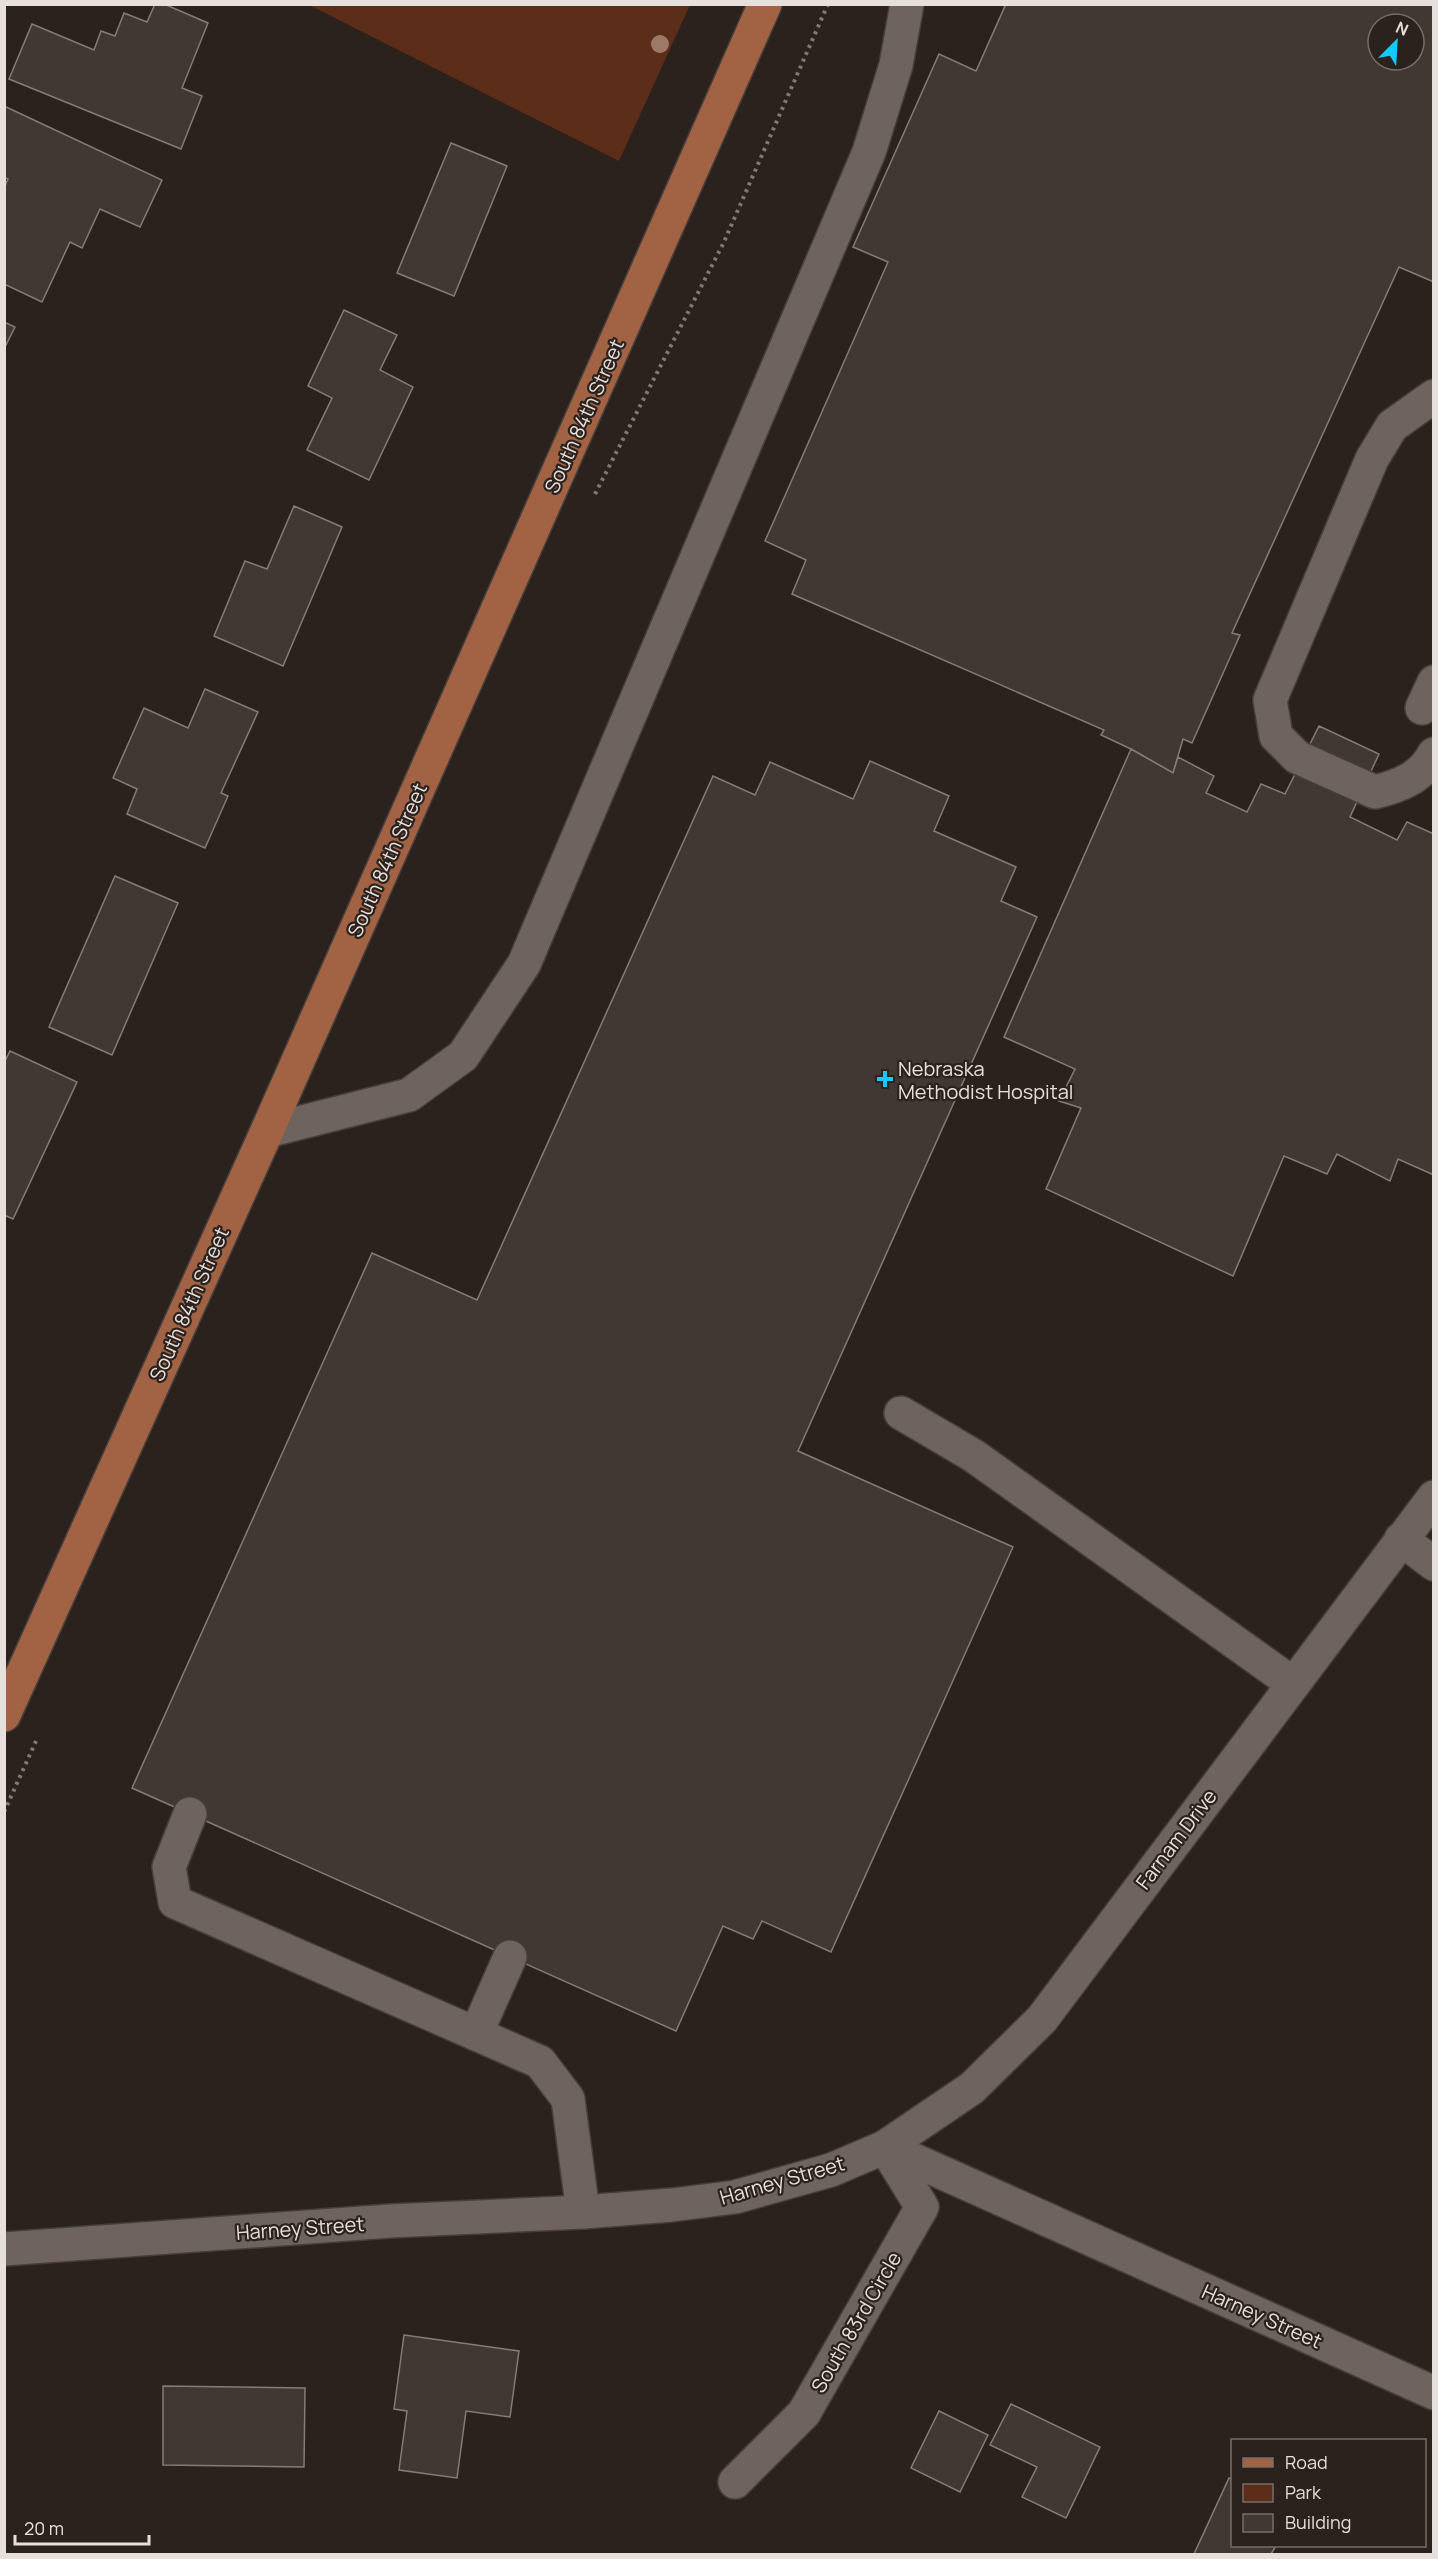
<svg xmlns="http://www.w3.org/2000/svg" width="1438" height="2559" viewBox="0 0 1438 2559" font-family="Manrope,sans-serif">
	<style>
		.green { fill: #5c2d18 }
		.building { fill: #413733; stroke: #867b76; stroke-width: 1.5; fill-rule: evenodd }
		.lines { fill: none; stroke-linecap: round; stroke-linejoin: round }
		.minor-casing { stroke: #463e3b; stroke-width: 36 }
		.major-casing { stroke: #463e3b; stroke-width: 36 }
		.path { stroke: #817875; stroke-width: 4; stroke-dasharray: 3 4.5; stroke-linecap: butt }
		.minor { stroke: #6e635e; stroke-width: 33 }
		.major { stroke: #a26244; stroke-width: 33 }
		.tree { fill: #9d796a }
		.poi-dot { fill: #12cafb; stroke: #2b221e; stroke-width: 2 }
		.labels { text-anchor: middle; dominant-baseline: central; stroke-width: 4.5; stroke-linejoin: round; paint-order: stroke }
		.street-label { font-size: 20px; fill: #e6dfdc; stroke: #2b221e }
		.poi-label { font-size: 20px; fill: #e6dfdc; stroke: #2b221e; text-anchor: start }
	</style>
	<rect width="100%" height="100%" fill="#2b221e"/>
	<path class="green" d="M309,5H690L619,161Z"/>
	<g class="building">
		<path d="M155,4H164L208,23L182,88L202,96L181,149L9,79L32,24L94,50L101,31L115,36L124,13L147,22Z"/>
		<path d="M1001,4H1434V282L1399,267L1232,633L1240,635L1192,743L1183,739L1173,773L1131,749L1101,735L1104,730L792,594L806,560L765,541L888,262L853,247L939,54L976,71L1005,6ZM1378,24H1414V60H1378Z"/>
		<path d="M4,106L162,180L140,227L100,209L82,248L70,242L42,302L4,284V188L8,179L4,177Z"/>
		<path d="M451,143L507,166L454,296L397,273Z"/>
		<path d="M344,310L397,335L380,370L413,387L369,480L307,450L332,398L308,386Z"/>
		<path d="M4,322L15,327L4,349Z"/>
		<path d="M294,506L342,527L283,666L214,636L245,561L267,569Z"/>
		<path d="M205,689L258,712L221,793L228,796L205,848L127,814L137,789L113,778L144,708L188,728Z"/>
		<path d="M1319,726L1379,754L1350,817L1397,840L1407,822L1434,834V1175L1398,1159L1390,1181L1337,1154L1327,1174L1284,1156L1233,1276L1046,1189L1081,1108L1059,1101L1075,1069L1004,1037L1131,749L1173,773L1178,757L1214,776L1206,793L1247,812L1261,784L1285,794Z"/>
		<path d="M870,761L949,796L934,831L1016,867L1001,901L1037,917L798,1451L1013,1547L831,1952L762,1921L753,1939L723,1926L676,2031L132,1788L372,1253L477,1300L713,776L755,795L770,762L853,799Z"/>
		<path d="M115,876L178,903L112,1055L49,1027Z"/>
		<path d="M10,1051L77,1082L13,1219L4,1215V1063Z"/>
		<path d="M404,2335L519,2351L510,2417L466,2411L457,2478L399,2470L407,2411L394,2409Z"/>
		<path d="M163,2386L305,2388L304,2467L163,2465Z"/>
		<path d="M1011,2404L1100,2447L1066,2518L1022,2497L1037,2467L990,2445Z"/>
		<path d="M939,2411L988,2435L960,2492L911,2468Z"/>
		<path d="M1229,2478L1232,2479V2546H1276L1271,2554H1194Z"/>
	</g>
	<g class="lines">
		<defs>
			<g id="minor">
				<path d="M1434,396L1392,426L1372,459L1270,700L1276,736L1297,757L1375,792C1400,786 1422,777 1434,754"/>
				<path d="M1422,708L1434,682"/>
				<path d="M267,1131L409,1095L463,1056L524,964L869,152L896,65L907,4"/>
				<path d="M901,1413L974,1456L1292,1683"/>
				<path d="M1401,1539L1434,1564"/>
				<path d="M190,1814L169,1867L175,1902L540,2062L568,2099L583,2212"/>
				<path d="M476,2034L510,1957"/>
				<path d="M885,2147L1434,2393"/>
				<path d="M4,2249L390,2221L583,2212L672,2205L735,2197L831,2170L885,2147L972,2088L1042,2019L1434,1497"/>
				<path d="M735,2482L804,2413L922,2207L885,2147"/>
			</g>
			<path id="major" d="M4,1715L267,1131L765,4"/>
		</defs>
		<use href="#minor" class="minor-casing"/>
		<use href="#major" class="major-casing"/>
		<g class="path">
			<path d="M595,494L724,242L828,4"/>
			<path d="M4,1812L36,1741"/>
		</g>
		<use href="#minor" class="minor"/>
		<use href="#major" class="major"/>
	</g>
	<circle class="tree" cx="660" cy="44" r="9"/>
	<path class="poi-dot" d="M882 1070h6v6h6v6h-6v6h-6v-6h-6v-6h6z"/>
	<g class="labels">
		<g class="street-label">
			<text transform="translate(584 416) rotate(-66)">South 84th Street</text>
			<text transform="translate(387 860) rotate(-66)">South 84th Street</text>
			<text transform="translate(189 1304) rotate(-66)">South 84th Street</text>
			<text transform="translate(1176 1839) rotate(-53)">Farnam Drive</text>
			<text transform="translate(782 2180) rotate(-16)">Harney Street</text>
			<text transform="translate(300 2228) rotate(-4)">Harney Street</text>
			<text transform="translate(1262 2316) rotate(24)">Harney Street</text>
			<text transform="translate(856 2322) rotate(-60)">South 83rd Circle</text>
		</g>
		<g class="poi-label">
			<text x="898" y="1068">Nebraska<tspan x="898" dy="23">Methodist Hospital</tspan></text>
		</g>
	</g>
	<rect width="1438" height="2559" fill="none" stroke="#e6dfdc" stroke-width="12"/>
	<rect x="1231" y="2439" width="195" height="108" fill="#2b221e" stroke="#766e6a" stroke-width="1.5"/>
	<rect x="1243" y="2458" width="30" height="9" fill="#a26244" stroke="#766e6a" stroke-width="1.5"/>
	<text x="1285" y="2469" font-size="18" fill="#e6dfdc">Road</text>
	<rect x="1243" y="2484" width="30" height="18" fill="#5c2d18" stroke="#766e6a" stroke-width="1.5"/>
	<text x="1285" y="2499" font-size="18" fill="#e6dfdc">Park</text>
	<rect x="1243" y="2514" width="30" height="18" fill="#413733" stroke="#766e6a" stroke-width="1.5"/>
	<text x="1285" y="2529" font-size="18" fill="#e6dfdc">Building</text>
	<g transform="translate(1396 42) rotate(24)"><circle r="28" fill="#2b221e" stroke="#766e6a" stroke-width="1.5"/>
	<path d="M0-4.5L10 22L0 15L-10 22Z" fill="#12cafb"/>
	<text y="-9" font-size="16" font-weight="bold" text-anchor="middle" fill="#e6dfdc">N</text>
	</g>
	<path d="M15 2535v9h134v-9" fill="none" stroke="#e6dfdc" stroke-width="3"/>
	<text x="24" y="2535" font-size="18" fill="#e6dfdc" stroke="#2b221e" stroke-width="4.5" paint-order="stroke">20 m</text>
</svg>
